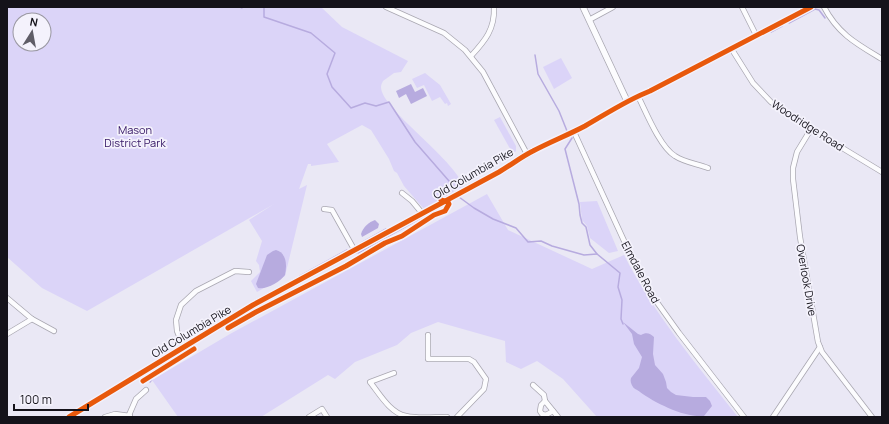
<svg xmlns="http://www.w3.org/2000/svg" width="889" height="424" viewBox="0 0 889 424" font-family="Manrope,sans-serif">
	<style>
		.green { fill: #dbd4f8; fill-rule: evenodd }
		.water { fill: #b7abdf }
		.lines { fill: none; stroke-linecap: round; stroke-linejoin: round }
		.stream { stroke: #b7abdf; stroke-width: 1.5 }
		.minor-casing { stroke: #a9a7b1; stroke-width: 6 }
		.tertiary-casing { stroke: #a9a7b1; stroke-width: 7 }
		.minor { stroke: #fcfcfe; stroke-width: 4.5 }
		.tertiary { stroke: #fcfcfe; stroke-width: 5.5 }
		.cycleway-casing { stroke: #f4f2fc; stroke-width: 8 }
		.cycleway { stroke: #e8590c; stroke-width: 5 }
		.labels { text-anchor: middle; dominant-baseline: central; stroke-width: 3.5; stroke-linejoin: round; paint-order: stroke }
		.street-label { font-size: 11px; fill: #14121a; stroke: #f4f2fc }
		.park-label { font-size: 11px; fill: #341564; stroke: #f4f2fc }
	</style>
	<rect width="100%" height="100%" fill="#eae8f5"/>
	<g class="green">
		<path d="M7,7H321L342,27L408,61L401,72L394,73L383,81C382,83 381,85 381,87C381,109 453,157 464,187L456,189L450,195L424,209L404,186L397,173L394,171L389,159L371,130L362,125L327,144L339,162L311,166V164H308L299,189L307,185L285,276L257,292L251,281L260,272L259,265L256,261L262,241L249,220L274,204L87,311L42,288L7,257ZM20,20H44V44H20Z"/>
		<path d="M561,58L572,78L554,89L543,67Z"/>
		<path d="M425,73L440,85L451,104L448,106L447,103L445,104L440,97L432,101L424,85L417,88L412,79Z"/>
		<path d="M500,117L516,146V151L513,154L494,120Z"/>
		<path d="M487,194L508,230L592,269L624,255C654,314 697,365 738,417H597L563,379L537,361L521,369L506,362L505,341L438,322L411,333L397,345L355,362L335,379L328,375L261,417H178L152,380L230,334Z"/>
		<path d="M597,201L618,251L609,253L590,238L587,226L582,220L580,202Z"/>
	</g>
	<g class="water">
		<path d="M411,84L415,92L423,88L427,96L411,104L406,94L399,98L396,91Z"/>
		<path d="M375,220L379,224L378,228L362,237L361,234C363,227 369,222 375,220Z"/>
		<path d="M276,250C287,253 287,266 285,275C280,282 266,290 258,288L256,284L267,255L273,251Z"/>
		<path d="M623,322L638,334L641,335C646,332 650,333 654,337L653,354L655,365L663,374L666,382L667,388L671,392L676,395L693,397H706L710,401L712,406L704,416C685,418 655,403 640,392C638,390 634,389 633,387C631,384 630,381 631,378L639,368L642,357L634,344L632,334Z"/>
	</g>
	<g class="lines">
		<g class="stream">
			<path d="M240,7L242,8V7"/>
			<path d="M264,7V17L311,33L335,53L327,74L332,87L351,108L365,103L376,106L389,102L415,142L456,189"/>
			<path d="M789,23L815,9L819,10L825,18"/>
			<path d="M771,32L782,26"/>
			<path d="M535,55L538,74L559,111L567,131"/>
			<path d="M572,138L565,149L579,204L580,215L582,223L586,227L590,245L597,254L620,273L618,287L622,300L621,319L623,324"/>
			<path d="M459,197L474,208L493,219L516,228L528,242L541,241L552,246L584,255L597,254"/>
			<path d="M361,243L386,229"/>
			<path d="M358,253L428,214"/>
			<path d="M300,276L347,250"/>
			<path d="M150,382L153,378"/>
		</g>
		<defs>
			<g id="minor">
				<path d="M386,7L444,33L465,50L483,72L527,154"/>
				<path d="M742,7L756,35"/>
				<path d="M824,7C838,34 857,44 882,59"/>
				<path d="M589,20L613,7"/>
				<path d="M731,48L753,83L771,102L811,129L882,172"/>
				<path d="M471,56C485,41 495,29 494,7"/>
				<path d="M638,96C646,112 660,147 675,156C684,162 697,164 708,168"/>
				<path d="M811,129L797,152L793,168V179L800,237L818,342L822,352L872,417"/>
				<path d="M574,132L637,269L651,294L679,333L744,417"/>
				<path d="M402,193L412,201L422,213"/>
				<path d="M324,209L332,210L355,251"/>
				<path d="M7,298L32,319L54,331"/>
				<path d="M7,334L32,319"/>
				<path d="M428,335V359H469L474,362L486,379L484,389L457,417"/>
				<path d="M184,348L177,331L176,320L181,305L196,291L235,271L249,272"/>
				<path d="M394,373L370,382C379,393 390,413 406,416C418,419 434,417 447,417"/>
				<path d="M533,385L544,395L545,401L558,417"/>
				<path d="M545,401L541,405L540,411L542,414L546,415L553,411"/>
				<path d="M129,415L136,399L146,390"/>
				<path d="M105,417L115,414L130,416"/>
				<path d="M309,417L322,409L327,417"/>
				<path d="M773,417L820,347"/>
			</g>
			<g id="tertiary">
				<path d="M583,7L627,101"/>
				<path d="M69,417L253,305L499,172C511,165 521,157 533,151C550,142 568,135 585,126C606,114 627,100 650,91L811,7"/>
			</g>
		</defs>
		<use href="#minor" class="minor-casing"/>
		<use href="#tertiary" class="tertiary-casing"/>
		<use href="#minor" class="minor"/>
		<use href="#tertiary" class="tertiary"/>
		<defs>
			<g id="cycleway">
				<path d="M228,328L256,312L346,266L385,243L402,236L434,215L445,211L449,204L448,202L441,200"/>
				<path d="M143,381L194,349"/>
				<path d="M69,417L253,305L499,172C511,165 521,157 533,151C550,142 568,135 585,126C606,114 627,100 650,91L811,7"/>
			</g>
		</defs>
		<use href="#cycleway" class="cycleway-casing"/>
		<use href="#cycleway" class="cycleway"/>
	</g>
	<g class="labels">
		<g class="street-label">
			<text transform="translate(808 125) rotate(33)">Woodridge Road</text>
			<text transform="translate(473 173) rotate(-30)">Old Columbia Pike</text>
			<text transform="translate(641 272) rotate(62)">Elmdale Road</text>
			<text transform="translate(807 280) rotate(80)">Overlook Drive</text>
			<text transform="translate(191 331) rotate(-31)">Old Columbia Pike</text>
		</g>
		<g class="park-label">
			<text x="135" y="129">Mason<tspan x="135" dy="13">District Park</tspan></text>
		</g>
	</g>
	<rect width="889" height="424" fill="none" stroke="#14121a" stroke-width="16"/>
	<g transform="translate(32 32) rotate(11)"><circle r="19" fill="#f4f2fc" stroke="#9a98a2"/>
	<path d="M0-3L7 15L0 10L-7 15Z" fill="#5f5d67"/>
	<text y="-6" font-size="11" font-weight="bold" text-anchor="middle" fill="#14121a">N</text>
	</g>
	<path d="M14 404v6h74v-6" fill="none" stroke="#14121a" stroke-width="2"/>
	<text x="20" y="404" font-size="12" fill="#14121a" stroke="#f4f2fc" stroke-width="3" paint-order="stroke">100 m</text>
</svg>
